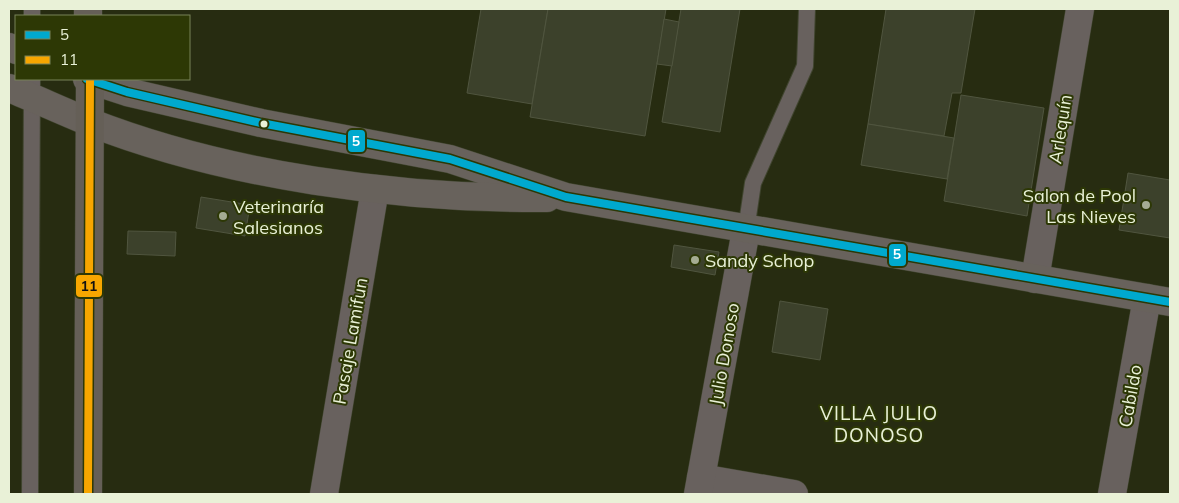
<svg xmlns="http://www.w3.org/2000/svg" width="1179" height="503" viewBox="0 0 1179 503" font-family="Mulish,sans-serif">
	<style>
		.building { fill: #3c412b; stroke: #50553f }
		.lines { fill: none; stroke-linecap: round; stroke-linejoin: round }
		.service-casing { stroke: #40452f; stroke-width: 18 }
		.minor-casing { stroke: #40452f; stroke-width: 29 }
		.secondary-casing { stroke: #40452f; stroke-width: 29 }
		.primary-casing { stroke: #40452f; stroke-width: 29 }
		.service { stroke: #68615e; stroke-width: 16 }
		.minor { stroke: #68615e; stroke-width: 28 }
		.secondary { stroke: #68625c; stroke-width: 28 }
		.primary { stroke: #655f57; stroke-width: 28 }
		.bus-1-casing { stroke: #2d3805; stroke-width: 11 }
		.bus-2-casing { stroke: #2d3805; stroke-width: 11 }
		.bus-1 { stroke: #00a9ce; stroke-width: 8 }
		.bus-2 { stroke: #f7a600; stroke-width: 8 }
		.bus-dot { fill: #e9f1d7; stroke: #2d3805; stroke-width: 2 }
		.poi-dot { fill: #a5ac92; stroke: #2d3805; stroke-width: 2 }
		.labels { text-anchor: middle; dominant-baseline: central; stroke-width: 4; stroke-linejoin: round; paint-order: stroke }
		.street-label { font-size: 18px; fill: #e9f1d7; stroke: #2d3805 }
		.poi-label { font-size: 18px; fill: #e9f1d7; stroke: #2d3805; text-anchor: start }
		.neighbourhood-label { font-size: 19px; letter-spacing: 1px; fill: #e9f1d7; stroke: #2d3805 }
		.line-badge { stroke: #2d3805; stroke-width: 2 }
		.badge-label { font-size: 14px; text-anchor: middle; font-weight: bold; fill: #fff }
		.pale-badge-label { font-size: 14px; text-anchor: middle; font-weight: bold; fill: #111 }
	</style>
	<rect width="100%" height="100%" fill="#272c11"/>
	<g class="building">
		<path d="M481,9H548L532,104L467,93Z"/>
		<path d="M548,9H666L645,136L530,117Z"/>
		<path d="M681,9H740L720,132L662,122Z"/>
		<path d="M886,9H975L961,93H952L944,136L868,124Z"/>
		<path d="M664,19L679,22L672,66L657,64Z"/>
		<path d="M961,95L1044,108L1027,216L944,201Z"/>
		<path d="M868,124L954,138L947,179L861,165Z"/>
		<path d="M1128,173L1170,180V238L1119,230Z"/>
		<path d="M201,197L250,205L245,236L196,228Z"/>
		<path d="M128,231L176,232L175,256L127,254Z"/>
		<path d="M674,245L719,252L715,275L671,267Z"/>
		<path d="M780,301L828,309L820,360L772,352Z"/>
	</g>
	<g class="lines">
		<defs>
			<g id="service">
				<path d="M32,9V16"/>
				<path d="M746,230L753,183L805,66L807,9"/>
				<path d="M30,494L32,79"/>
			</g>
			<g id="minor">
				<path d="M1035,279L1080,9"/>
				<path d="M701,478L794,494"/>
				<path d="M324,494L375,189"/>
				<path d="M698,494L746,230"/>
				<path d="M1112,494L1147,298"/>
			</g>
			<g id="secondary">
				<path d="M9,47L16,50"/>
				<path d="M87,79L127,92L261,123L450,159L566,197L1170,302"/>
				<path d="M9,88C36,99 62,111 89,122C227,176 399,199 547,198"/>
			</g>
			<g id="primary">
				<path d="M88,9V16"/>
				<path d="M88,494L90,79"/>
			</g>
		</defs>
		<use href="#service" class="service-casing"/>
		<use href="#minor" class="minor-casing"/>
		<use href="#secondary" class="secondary-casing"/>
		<use href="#primary" class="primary-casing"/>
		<use href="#service" class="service"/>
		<use href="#minor" class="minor"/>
		<use href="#secondary" class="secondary"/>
		<use href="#primary" class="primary"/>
		<defs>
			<path id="bus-1" d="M87,79L127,92L261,123L450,159L566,197L1170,302"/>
			<path id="bus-2" d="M88,494L90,79"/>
		</defs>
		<use href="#bus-1" class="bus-1-casing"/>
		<use href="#bus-2" class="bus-2-casing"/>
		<use href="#bus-1" class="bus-1"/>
		<use href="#bus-2" class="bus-2"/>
	</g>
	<circle class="bus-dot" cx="264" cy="124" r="4.5"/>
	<g class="poi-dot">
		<circle cx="1146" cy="205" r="5"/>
		<circle cx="223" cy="216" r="5"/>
		<circle cx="695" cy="260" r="5"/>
	</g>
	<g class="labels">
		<g class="street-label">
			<text transform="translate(1060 129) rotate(-81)">Arlequín</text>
			<text transform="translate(350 341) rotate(-80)">Pasaje Lamifun</text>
			<text transform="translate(724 354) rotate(-80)">Julio Donoso</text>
			<text transform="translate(1130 396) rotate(-80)">Cabildo</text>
		</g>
		<g class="poi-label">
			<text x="1136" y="195" text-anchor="end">Salon de Pool<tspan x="1136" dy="21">Las Nieves</tspan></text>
			<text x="233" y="206">Veterinaría<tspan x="233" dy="21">Salesianos</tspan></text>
			<text x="705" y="260">Sandy Schop</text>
		</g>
		<g class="neighbourhood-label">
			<text x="879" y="413">VILLA JULIO<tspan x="879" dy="22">DONOSO</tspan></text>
		</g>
	</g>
	<g class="line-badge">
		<rect x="347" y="129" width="19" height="24" rx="5" fill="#00a9ce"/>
		<rect x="888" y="243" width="19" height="24" rx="5" fill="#00a9ce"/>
		<rect x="75" y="274" width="28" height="24" rx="5" fill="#f7a600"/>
	</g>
	<g class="badge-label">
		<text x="356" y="146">5</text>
		<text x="897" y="259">5</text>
	</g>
	<g class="pale-badge-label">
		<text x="89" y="291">11</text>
	</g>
	<rect width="1179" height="503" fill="none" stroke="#e9f1d7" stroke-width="20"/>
	<rect x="15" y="15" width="175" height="65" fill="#2d3805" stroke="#788259"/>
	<rect x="25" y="31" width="25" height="8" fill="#00a9ce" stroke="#788259"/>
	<text x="60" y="40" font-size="15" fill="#e9f1d7">5</text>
	<rect x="25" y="56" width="25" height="8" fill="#f7a600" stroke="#788259"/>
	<text x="60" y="65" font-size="15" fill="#e9f1d7">11</text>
</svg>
